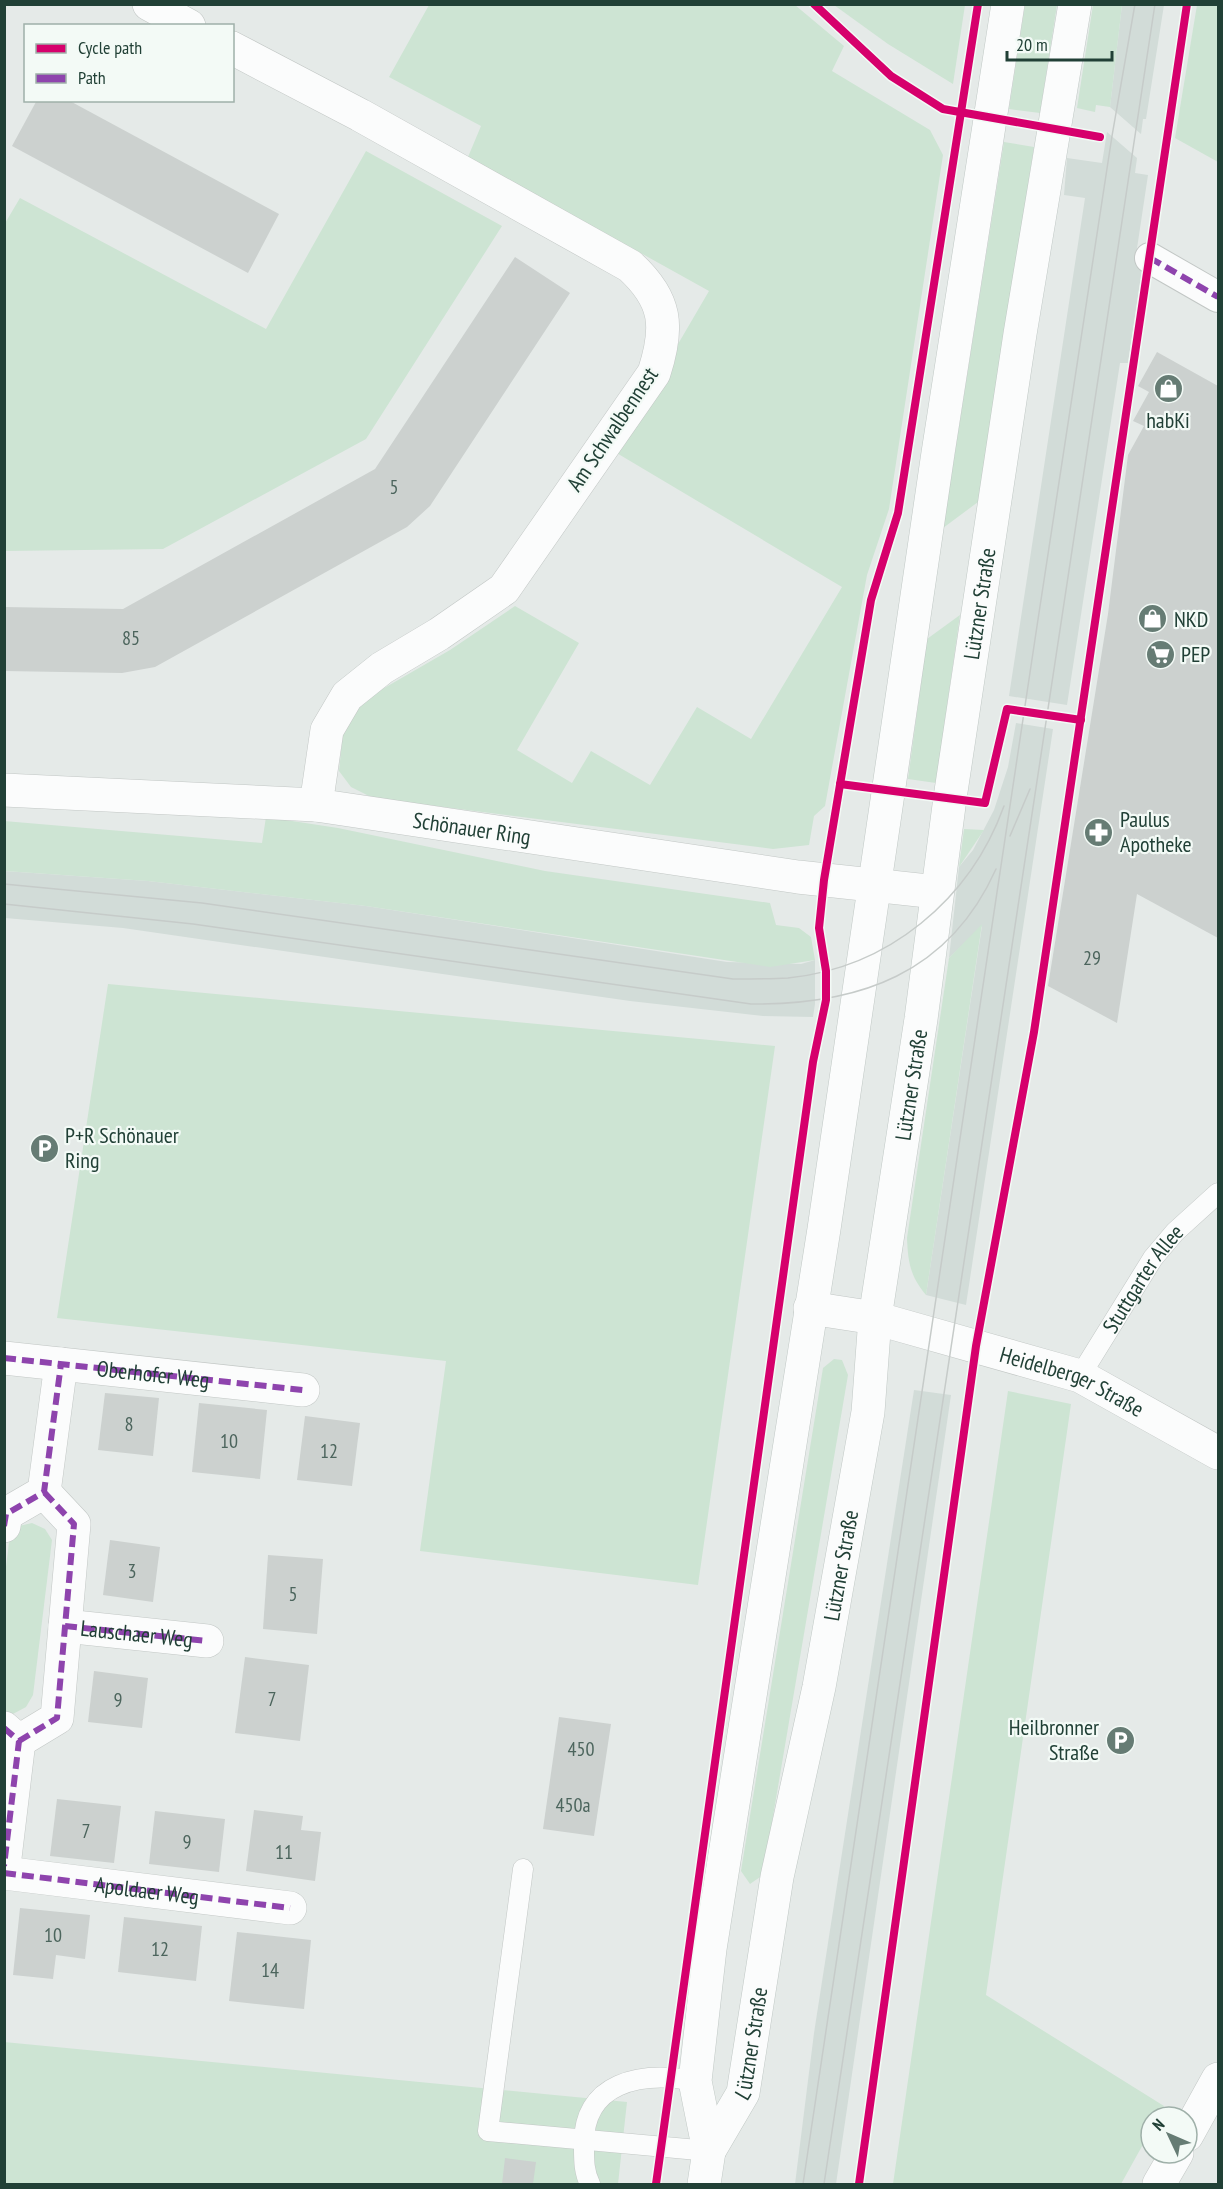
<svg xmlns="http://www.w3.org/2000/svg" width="1223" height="2189" viewBox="0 0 1223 2189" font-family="'PT Sans Narrow',sans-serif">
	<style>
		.built { fill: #d2dcd8 }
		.green { fill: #cde4d3 }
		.building { fill: #ccd1cf }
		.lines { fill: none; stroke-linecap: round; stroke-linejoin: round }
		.service-casing { stroke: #c2c7c5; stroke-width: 21 }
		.pedestrian-casing { stroke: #c2c7c5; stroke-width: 32 }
		.minor-casing { stroke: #c2c7c5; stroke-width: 34 }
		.secondary-casing { stroke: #c0c8c5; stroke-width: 34 }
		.service { stroke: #fbfcfc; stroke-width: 20 }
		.pedestrian { stroke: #fbfcfc; stroke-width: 30 }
		.minor { stroke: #fbfcfc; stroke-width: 33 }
		.secondary { stroke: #fbfcfc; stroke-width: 33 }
		.tram { stroke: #c6cbc9; stroke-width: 1.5 }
		.quiet { stroke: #8e44ad; stroke-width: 6; stroke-dasharray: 12 6; stroke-linecap: butt }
		.cycleway-casing { stroke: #f3faf6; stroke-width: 11 }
		.cycleway { stroke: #d6006c; stroke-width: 8 }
		.labels { text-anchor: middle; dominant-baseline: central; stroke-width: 4.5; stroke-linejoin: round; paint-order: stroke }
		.number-label { font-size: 20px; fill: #4c655d }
		.poi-label { font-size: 22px; fill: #214036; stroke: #f3faf6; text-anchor: start }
		.street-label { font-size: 22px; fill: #214036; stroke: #f3faf6 }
	</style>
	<rect width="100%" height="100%" fill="#e5eae8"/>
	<g class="built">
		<path d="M1122,5H1164L1146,119H1143L1141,134L1110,107Z"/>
		<path d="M1107,132L1137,158L1135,173L1148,175L1136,255L1144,257L1128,363H1120L1067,705L1009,696L1085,198L1064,195L1067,158L1102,163Z"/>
		<path d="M1016,723L1053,729L966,1305L926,1295L982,926L949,958L959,867L973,850L994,810L1008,767Z"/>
		<path d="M4,871L148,881L366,906L727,962L801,964L815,960V1004L813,1017L763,1016L630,1001L123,928L5,918Z"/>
		<path d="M914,1390L951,1395L836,2184H795L814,2033Z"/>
	</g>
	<g class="green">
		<path d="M429,5H795L844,46L832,71L930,130L943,155L889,509L867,575L825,806L814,816L809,845L773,849L373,798L351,787L339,771L343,732L352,712L367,698L450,650L515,606L579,643L517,750L572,783L591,751L650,785L697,707L751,739L842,587L615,452L709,291L468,157L481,126L389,77Z"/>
		<path d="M834,5H965L953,84L888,44Z"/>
		<path d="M1025,5H1057L1040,113L1009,109Z"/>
		<path d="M1093,5H1122L1110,107L1096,105L1095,112L1077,108Z"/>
		<path d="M1197,5H1218V162L1175,138Z"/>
		<path d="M1004,142L1034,147L978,502L943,528Z"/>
		<path d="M366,151L502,226L366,439L163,549L5,551L4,225L20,198L266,329Z"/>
		<path d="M960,615L936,783L908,779L927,639Z"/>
		<path d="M266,817L338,828L545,871L770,903L776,925L799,928L811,937L815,960L770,967L366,906L148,881L5,871L4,821L262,843Z"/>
		<path d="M964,829L984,830L959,867Z"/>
		<path d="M982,924L926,1295C910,1276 908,1262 907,1238L949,958Z"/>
		<path d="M108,984L775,1046L698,1585L420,1551L446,1361L57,1318Z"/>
		<path d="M834,1359L842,1360L848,1375L763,1875L750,1884L741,1871L823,1368Z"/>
		<path d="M1008,1391L1071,1404L986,1995L1164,2106L1158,2117H1151V2130L1121,2184H893Z"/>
		<path d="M32,1523L45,1529L52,1540L33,1695L26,1707L11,1715L5,1711L4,1583L10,1534L19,1526Z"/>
		<path d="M4,2042L627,2102L618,2184H5Z"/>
	</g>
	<g class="building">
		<path d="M37,100H68L279,214L248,273L12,146Z"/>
		<path d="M515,257L570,293L430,506L407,527L155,667L122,673L4,671V607L123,609L375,469Z"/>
		<path d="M1157,352L1218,386V938L1137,894L1117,1023L1048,986L1108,614L1128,455L1144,426L1133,421L1149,392L1138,386Z"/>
		<path d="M105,1393L159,1398L153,1456L98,1450Z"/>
		<path d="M199,1403L267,1410L260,1479L192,1472Z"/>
		<path d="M305,1416L360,1423L352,1486L297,1480Z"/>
		<path d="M110,1540L160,1547L153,1602L103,1595Z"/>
		<path d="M268,1555L323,1559L317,1634L263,1629Z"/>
		<path d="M245,1657L309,1665L300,1741L235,1733Z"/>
		<path d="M94,1671L148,1678L142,1728L88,1722Z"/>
		<path d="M559,1717L611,1724L594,1836L543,1829Z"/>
		<path d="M57,1799L121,1806L114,1863L50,1856Z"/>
		<path d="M254,1810L303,1816L301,1830L321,1832L315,1881L246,1871Z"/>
		<path d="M155,1811L225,1819L219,1872L149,1864Z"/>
		<path d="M20,1908L90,1915L85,1959L56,1955L53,1979L13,1975Z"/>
		<path d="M124,1917L202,1926L196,1981L118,1972Z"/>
		<path d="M237,1932L311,1940L304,2009L229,2001Z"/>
		<path d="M505,2158L536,2162L533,2184H502Z"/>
	</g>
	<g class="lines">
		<defs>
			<g id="service">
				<path id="s1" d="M1080,1376L1153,1258L1175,1232L1218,1193"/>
				<path d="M523,1869L488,2131L709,2151"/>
				<path d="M590,2184C584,2172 584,2161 584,2148C581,2081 642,2071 695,2081"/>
			</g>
			<path id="pedestrian" d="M1150,258L1218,297"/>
			<g id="minor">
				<path d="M149,4L189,26"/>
				<path d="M232,48L360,115L630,266C667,300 669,327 654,373L504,589L439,634L382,668L347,696L327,730L316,805"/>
				<path id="s2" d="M4,790L316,805L798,877L937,892"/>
				<path id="s3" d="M810,1308L875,1318L1080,1376L1218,1453"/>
				<path d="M4,1358L303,1390"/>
				<path d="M4,1526L6,1514L44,1492L61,1364"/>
				<path d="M65,1626L207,1641"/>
				<path d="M4,1728L19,1741L4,1866"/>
				<path d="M19,1741L57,1718L74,1524L44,1492"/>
				<path id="s4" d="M4,1873L290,1908"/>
				<path d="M1187,2135L1218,2079"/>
				<path d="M1159,2184L1177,2153"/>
			</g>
			<g id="secondary">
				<path id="s5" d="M709,2151L743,2093L777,1877L819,1687L868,1412L875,1318L921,1019L950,798L1020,334L1075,4"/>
				<path d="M704,2184L709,2151L695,2081L710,1949L824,1229L938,453L1008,4"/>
			</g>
		</defs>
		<use href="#service" class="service-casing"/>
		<use href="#pedestrian" class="pedestrian-casing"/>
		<use href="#minor" class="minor-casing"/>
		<use href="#secondary" class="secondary-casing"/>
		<use href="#service" class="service"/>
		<use href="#pedestrian" class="pedestrian"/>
		<use href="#minor" class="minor"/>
		<use href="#secondary" class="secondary"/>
		<g class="tram">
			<path d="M1010,836L1030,789"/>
			<path d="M4,884L202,903L733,979C751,979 770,979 788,978C888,968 970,900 1004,806"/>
			<path d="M4,904L193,924L751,1004C859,1005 949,974 996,869"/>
			<path d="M803,2184L1037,626L1112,136L1135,4"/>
			<path d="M824,2184L1155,4"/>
		</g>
		<g class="quiet">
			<path d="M1150,258L1218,297"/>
			<path id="s6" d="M4,1358L303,1390"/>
			<path d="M4,1526L6,1514L44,1492L61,1364"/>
			<path id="s7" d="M65,1626L207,1641"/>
			<path d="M4,1728L19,1741L4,1866"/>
			<path d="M19,1741L57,1718L74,1524L44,1492"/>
			<path d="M4,1873L290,1908"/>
		</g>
		<defs>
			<g id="cycleway">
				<path d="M814,4L891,76L943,109L1100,137"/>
				<path d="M840,784L985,803L1007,709L1081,720"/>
				<path d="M656,2184L813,1062L826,1000V971L819,928L824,880L871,600L898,513L978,4"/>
				<path d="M859,2184L976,1346L1034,1032L1187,4"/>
			</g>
		</defs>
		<use href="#cycleway" class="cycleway-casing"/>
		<use href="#cycleway" class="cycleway"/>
	</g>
	<defs>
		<symbol id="shop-disc" viewBox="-11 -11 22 22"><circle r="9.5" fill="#667c74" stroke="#f3faf6"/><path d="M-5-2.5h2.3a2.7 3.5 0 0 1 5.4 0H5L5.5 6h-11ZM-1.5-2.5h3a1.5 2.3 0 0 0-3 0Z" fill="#fff"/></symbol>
		<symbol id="supermarket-disc" viewBox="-11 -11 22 22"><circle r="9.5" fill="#667c74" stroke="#f3faf6"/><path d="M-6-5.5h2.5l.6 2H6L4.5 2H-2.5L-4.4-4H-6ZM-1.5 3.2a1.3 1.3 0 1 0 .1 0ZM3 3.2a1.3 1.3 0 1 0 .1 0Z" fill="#fff"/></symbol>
		<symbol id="pharmacy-disc" viewBox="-11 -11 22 22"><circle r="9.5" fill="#667c74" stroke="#f3faf6"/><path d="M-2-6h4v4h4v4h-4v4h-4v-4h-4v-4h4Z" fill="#fff"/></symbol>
		<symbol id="parking-disc" viewBox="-11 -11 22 22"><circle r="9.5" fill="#667c74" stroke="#f3faf6"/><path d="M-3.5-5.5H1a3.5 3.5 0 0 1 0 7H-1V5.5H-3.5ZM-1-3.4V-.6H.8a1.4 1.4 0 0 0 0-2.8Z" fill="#fff"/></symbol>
	</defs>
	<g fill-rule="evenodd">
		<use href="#shop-disc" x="1152" y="372" width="33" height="33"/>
		<use href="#shop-disc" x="1136" y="602" width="33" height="33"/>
		<use href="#supermarket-disc" x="1144" y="638" width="33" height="33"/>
		<use href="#pharmacy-disc" x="1082" y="816" width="33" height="33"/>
		<use href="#parking-disc" x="28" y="1132" width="33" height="33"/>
		<use href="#parking-disc" x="1104" y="1724" width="33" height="33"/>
	</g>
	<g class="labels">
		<g class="number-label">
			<text x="394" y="487">5</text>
			<text x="131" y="638">85</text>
			<text x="1092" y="958">29</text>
			<text x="129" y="1424">8</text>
			<text x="229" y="1441">10</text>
			<text x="329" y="1451">12</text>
			<text x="132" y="1571">3</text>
			<text x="293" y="1594">5</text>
			<text x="272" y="1699">7</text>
			<text x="118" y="1700">9</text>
			<text x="581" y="1749">450</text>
			<text x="573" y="1805">450a</text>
			<text x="86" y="1831">7</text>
			<text x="187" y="1842">9</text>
			<text x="284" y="1852">11</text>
			<text x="53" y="1935">10</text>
			<text x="160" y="1949">12</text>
			<text x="270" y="1970">14</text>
		</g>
		<g class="poi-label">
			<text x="1168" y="420" text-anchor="middle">habKi</text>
			<text x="1174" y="619">NKD</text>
			<text x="1181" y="654">PEP</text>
			<text x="1120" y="819">Paulus<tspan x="1120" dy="25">Apotheke</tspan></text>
			<text x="65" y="1135">P+R Schönauer<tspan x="65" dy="25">Ring</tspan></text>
			<text x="1099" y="1727" text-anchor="end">Heilbronner<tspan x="1099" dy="25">Straße</tspan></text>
		</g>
		<g class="street-label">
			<text transform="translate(612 429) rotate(-56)">Am Schwalbennest</text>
			<text stroke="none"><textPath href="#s5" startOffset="1576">Lützner Straße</textPath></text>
			<text stroke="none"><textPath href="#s2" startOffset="470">Schönauer Ring</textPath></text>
			<text stroke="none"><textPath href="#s5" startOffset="1090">Lützner Straße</textPath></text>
			<text stroke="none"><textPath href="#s1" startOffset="116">Stuttgarter Allee</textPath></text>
			<text stroke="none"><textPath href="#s6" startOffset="150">Oberhofer Weg</textPath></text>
			<text stroke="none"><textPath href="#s3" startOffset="273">Heidelberger Straße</textPath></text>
			<text stroke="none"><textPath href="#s5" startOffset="604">Lützner Straße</textPath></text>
			<text stroke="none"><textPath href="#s7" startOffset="72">Lauschaer Weg</textPath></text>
			<text stroke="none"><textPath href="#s4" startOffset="144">Apoldaer Weg</textPath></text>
			<text stroke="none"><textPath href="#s5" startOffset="118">Lützner Straße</textPath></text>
		</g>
	</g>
	<rect width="1223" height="2189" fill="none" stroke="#214036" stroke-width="12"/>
	<rect x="24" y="24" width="210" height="78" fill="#f3faf6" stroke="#9fb0a9" stroke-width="1.5"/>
	<rect x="36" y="44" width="30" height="9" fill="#d6006c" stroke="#9fb0a9" stroke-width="1.5"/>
	<text x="78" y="54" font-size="18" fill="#214036">Cycle path</text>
	<rect x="36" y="74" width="30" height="9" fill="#8e44ad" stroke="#9fb0a9" stroke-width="1.5"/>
	<text x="78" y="84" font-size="18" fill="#214036">Path</text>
	<g transform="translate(1169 2135) rotate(314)"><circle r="28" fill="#f3faf6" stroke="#9fb0a9" stroke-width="1.5"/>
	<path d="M0-4.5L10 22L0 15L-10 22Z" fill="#667c74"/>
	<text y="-9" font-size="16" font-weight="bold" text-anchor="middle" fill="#214036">N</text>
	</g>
	<path d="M1007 51v9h105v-9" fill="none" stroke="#214036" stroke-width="3"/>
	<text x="1016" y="51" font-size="18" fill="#214036" stroke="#f3faf6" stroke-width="4.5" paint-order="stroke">20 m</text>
</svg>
